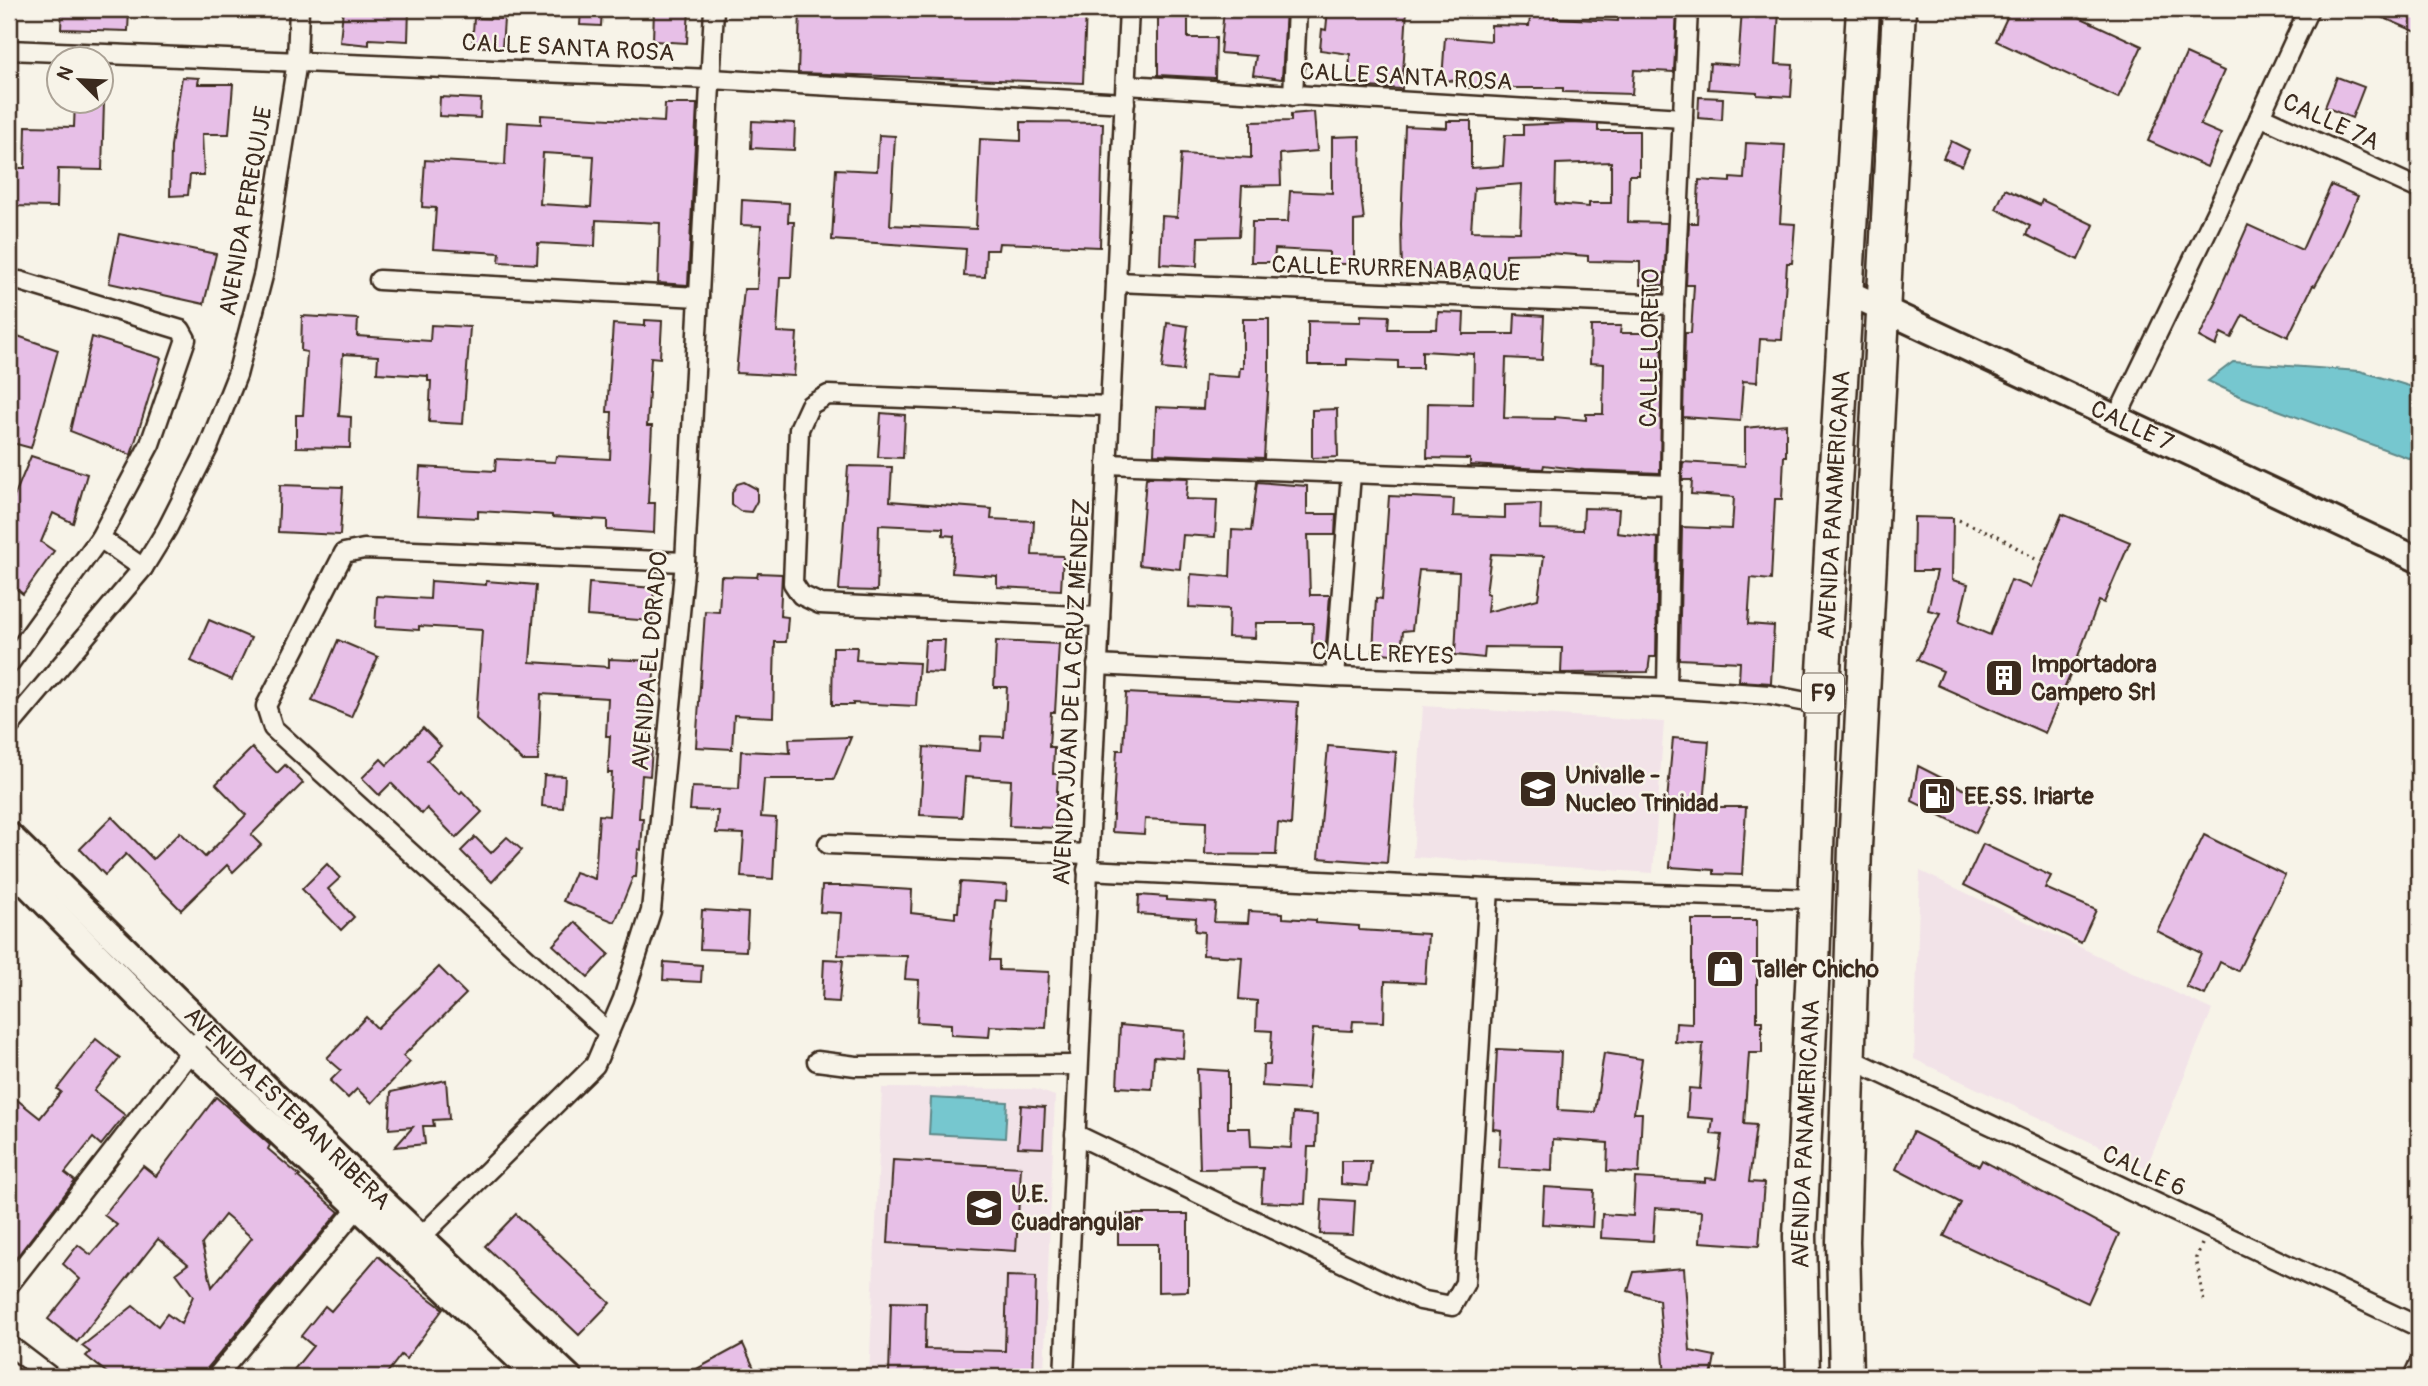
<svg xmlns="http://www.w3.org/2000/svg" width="2428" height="1386" viewBox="0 0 2428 1386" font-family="Pangolin,sans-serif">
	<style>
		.built { fill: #f2e3e8 }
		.water { fill: #76c7cf; stroke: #5e8888; stroke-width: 2 }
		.building { fill: #e7bfe7; stroke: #3b2a1e; stroke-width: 2; fill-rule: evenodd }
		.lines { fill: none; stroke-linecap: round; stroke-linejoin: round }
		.street-casing { stroke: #3b2a1e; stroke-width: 23 }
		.secondary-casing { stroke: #3b2a1e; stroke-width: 30 }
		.highway-casing { stroke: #3b2a1e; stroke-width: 37 }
		.path { stroke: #3b2a1e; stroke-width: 3.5; stroke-dasharray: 2 5; stroke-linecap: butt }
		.street { stroke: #f7f3e8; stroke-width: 18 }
		.secondary { stroke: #f7f3e8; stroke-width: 24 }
		.highway { stroke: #f7f3e8; stroke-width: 32 }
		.labels { text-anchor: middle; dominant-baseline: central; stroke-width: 5; stroke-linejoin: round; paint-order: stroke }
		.shield { fill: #f7f3e8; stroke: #73665b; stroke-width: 2 }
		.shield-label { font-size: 23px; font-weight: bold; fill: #3b2a1e }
		.street-label { font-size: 24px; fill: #3b2a1e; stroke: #f7f3e8 }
		.poi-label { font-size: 24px; font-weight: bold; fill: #3b2a1e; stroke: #f7f3e8; text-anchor: start }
	</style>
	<rect width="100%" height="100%" fill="#f7f3e8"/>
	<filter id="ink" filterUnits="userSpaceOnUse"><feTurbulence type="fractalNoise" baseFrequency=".0143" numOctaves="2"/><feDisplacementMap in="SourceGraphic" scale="14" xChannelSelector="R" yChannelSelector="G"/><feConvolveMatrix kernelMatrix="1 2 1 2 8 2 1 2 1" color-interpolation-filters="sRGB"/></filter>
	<g filter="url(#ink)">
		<g class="built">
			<path d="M1423,706L1664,722L1653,873L1413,857Z"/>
			<path d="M1920,871L2212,1010L2146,1168L1914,1059Z"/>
			<path d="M882,1088L1035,1089L1055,1096L1044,1373L1042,1377H869Z"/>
		</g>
		<g class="water">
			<path d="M2233,362L2360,371L2419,389V462L2240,396L2208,381Z"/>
			<path d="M931,1098L1007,1102L1005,1138L929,1134Z"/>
		</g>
		<g class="building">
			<path d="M62,9H129L128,31L61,29Z"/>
			<path d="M343,9H409L408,41L369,39V45L340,42Z"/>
			<path d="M581,9H602L601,26L580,25Z"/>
			<path d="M654,9H689L687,43L653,41Z"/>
			<path d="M800,9H1086L1083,83L798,73Z"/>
			<path d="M1224,9H1286L1282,79L1253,75L1256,56L1220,53Z"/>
			<path d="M1328,9H1407L1402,89L1349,86L1350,54L1320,50L1322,29L1326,30Z"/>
			<path d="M1531,9H1555L1554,18L1618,21L1619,9H1677L1674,72L1634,70L1632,94L1563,92V88H1468L1469,82L1442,80L1445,37L1491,41V25L1529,26Z"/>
			<path d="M1742,9H1779L1776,64L1793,65L1791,97L1757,95V92L1708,89L1710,63L1738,65Z"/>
			<path d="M2011,9H2062L2142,46L2118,98L1996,41Z"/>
			<path d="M2363,9H2419V33Z"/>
			<path d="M1188,13V38H1216L1215,78L1158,75V14Z"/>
			<path d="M474,18L504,19L502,48L472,46Z"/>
			<path d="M2186,54L2224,71L2200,125L2221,134L2207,167L2148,141Z"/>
			<path d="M182,77L199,78L198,84H233L229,134H202L204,175H190L188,195L170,196L171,146Z"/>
			<path d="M2337,77L2364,87L2352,118L2325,107Z"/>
			<path d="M440,97L481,99L480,118L439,116Z"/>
			<path d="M1699,97L1723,98L1722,120L1698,118Z"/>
			<path d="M75,102H104L102,170L58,169L57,207L9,206V168H25L26,126L74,127Z"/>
			<path d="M665,104H697L688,285L658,283L660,223L596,220L595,246L538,243L537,264L499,262L500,253L433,249L436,208L422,207L425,160L505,165L507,122L541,124V115L664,122ZM543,153L594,156L591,207L540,204Z"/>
			<path d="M1314,112L1317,151L1280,154L1281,185L1242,186L1239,236L1198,237L1197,266L1160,264L1162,216L1177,217L1181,154L1251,158V122L1291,121V114Z"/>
			<path d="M752,121L795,123L794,150L751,148Z"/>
			<path d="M1447,121H1471V168L1503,166L1505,135H1523V125L1569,123L1598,124V131H1639V175H1629L1628,222L1667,223L1664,285H1640V262L1588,261V256L1548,253L1506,254V277H1468V280L1436,278L1437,271L1402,272L1401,224L1405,126L1447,128ZM1611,162V203H1589V207L1555,204L1556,164ZM1522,184L1520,232L1471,231L1474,188Z"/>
			<path d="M1021,122L1103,123L1100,247L999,243L998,250H986L985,277L964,276L966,249L832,240L836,169L877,171L879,135L895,136L890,225L976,229L980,139L1021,141Z"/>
			<path d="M1360,136L1361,195L1364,220L1354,221V264H1329V252L1275,249L1274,262H1251L1252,222H1288L1290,191L1332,193V137Z"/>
			<path d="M1951,141L1969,150L1962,166L1943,158Z"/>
			<path d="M1746,143L1785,145L1780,223L1795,224L1792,263H1787L1782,340L1760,339L1757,382L1743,381L1740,421L1683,417L1685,333H1691L1694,285H1686L1689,223H1697L1699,180L1730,182V178L1744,179Z"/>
			<path d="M2331,185L2358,196L2330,259L2315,286L2313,285L2288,337L2243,315L2231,338L2221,333L2216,346L2199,337L2217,301L2215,300L2248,225L2302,250Z"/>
			<path d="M2005,189L2040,205L2042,200L2094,225L2078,260L2026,235L2030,226L1996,209Z"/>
			<path d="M742,200L789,203L788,222H794L791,277H780L777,332L797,333L794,376L736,373L744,289H757L761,226L741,225Z"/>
			<path d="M119,234L216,254L204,304L109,283Z"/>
			<path d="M1438,312L1464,313L1463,334H1514L1515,314L1544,316L1542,360L1506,358L1504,418L1555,419V417L1586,420V414H1603L1604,364L1590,363L1591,326H1621L1620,333H1662L1660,473L1584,470L1544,465L1543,469L1505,467L1470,465V459L1427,458L1428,403L1473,404L1474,354L1422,351V368H1398V361L1347,359V365H1308V321L1361,322V315L1389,316L1388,329H1437Z"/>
			<path d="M302,316L358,319L357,336L430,341L431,325L470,327L463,424L429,422L431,381H428V376L377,373L378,356L343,354L339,416L351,417L350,448L296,447V415H303L307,352L301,351Z"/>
			<path d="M1243,319H1269V375L1264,458L1154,454L1156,407L1203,409L1205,375L1239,377L1240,368H1243Z"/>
			<path d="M645,320L662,321L660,358L651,357L647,426H652L648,503H655L654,533L607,530V520L552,517V515L478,511V518L417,515L420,467L495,471L496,459L555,462L556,456L610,459L612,412H607L613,324L645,326Z"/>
			<path d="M1167,323L1188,326L1183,371L1162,369Z"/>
			<path d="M9,333L58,350L31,448L9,442Z"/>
			<path d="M92,337L161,358L131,455L70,431Z"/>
			<path d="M1337,409L1338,457L1312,458V410Z"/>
			<path d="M881,413L905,415L903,458L878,457Z"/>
			<path d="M1786,424V456H1784L1782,499H1775L1771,580L1751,578L1748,624L1774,626L1771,683L1739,681L1740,662L1679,659L1682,527L1732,529L1734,497L1691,494L1692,480H1682L1683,462L1745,466V428Z"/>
			<path d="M31,456L87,474L73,523L53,513L41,542L54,551L23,594L9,583V509Z"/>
			<path d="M848,466L892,467L890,501L992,509L991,519L1034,521L1032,555L1063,556L1061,590L997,587V576L952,573L954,536L943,535V528L879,525L877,591L839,590Z"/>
			<path d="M1152,477L1188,478L1186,499L1217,500L1215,537L1183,535L1180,569L1139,565L1146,478Z"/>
			<path d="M744,482L757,489V501L751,512L740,511L732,505V493L737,484Z"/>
			<path d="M1257,482L1307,486V514H1336L1335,535H1308L1310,595H1330L1326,644L1312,643L1313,623H1256L1255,638L1228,637L1229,609L1189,607L1191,574L1230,577L1232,530L1251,531Z"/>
			<path d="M280,485L343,487L340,535L278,532Z"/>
			<path d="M1389,496L1454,499L1453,516L1505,518V505L1541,504L1540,529L1583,530L1584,508L1619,509L1617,533L1658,538L1656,657H1650L1648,672L1561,673L1562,648L1485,647L1484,658L1455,655L1459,572L1419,570L1412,630L1403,631L1401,655L1373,652L1376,598L1382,599ZM1491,554L1544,556L1538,599L1487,612L1489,594L1486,593Z"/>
			<path d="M2062,514L2130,542L2104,603L2099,601L2075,664L2045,733L1937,685L1943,671L1917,660L1940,613L1928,610L1937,571H1913L1914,517L1953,518L1952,580L1968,584L1959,622L1990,635L2011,580L2031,587Z"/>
			<path d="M758,573L782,574L780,616L788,617L786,642H775L773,717L734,715L732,749L696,747L705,611L719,612L721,576L757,577Z"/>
			<path d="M431,581L486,585V581L536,585L530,662L609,667V659L655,661L648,748L652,749L650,776L642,775L639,818H643L641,850L638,849L636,877H633L615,922L563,901L575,872L595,879L599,815L609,816L612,773H608L610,736H606L608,698L541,694L538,761H523L476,719L482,630L419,626V630L375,627L377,596L430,599Z"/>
			<path d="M589,583L654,588L652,621L587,616Z"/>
			<path d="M209,620L251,638L232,680L191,661Z"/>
			<path d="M338,640L378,657L351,717L312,701Z"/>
			<path d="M925,640H945L943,673L923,672Z"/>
			<path d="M996,641L1059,644L1055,712H1051L1049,747H1054L1053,774H1058L1055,828L1009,826L1011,780L965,777L962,817L920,815L924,747L980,751L981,736L1004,737L1007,687H994Z"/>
			<path d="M833,647H857L856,660L919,663L916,706L853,703V705H832Z"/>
			<path d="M1126,693L1298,702L1291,825L1278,823L1276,855L1205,854L1206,822L1145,819L1144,834L1112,832L1117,750H1123Z"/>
			<path d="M423,728L441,746L427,760L460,794L462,791L482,812L456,838L427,808L422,814L391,783L379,795L362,778L381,759L387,765Z"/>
			<path d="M851,737L834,779H764L761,817L776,818L773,879L741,877L744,834L716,833L718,811L690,810L692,787L739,789L741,751L790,753L789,739Z"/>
			<path d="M1673,738L1709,741L1704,807H1746L1742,875L1714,874V870L1670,867L1676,802L1667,801Z"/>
			<path d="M1328,746L1396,752L1387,863L1318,858Z"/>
			<path d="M252,748L277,773L285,765L303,783L251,835L261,845L233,872L227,865L181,910L126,854L105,875L80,849L112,817L153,859L180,832L205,857L246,815L216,784Z"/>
			<path d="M1918,766L1991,803L1976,833L1912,801Z"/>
			<path d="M544,775L565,776L563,808L542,806Z"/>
			<path d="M2204,835L2285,875L2238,971L2220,962L2205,995L2186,987L2201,953L2157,931Z"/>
			<path d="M475,837L491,853L507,837L522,850L492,882L461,851Z"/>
			<path d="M1983,844L2051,876L2045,888L2096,910L2081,943L1964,885Z"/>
			<path d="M327,864L340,878L328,889L354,917L341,930L302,889Z"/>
			<path d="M960,882L1007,885L1006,901L995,900L990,960H999V970L1049,972L1046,1028L990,1026L989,1037L951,1035V1024L917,1022L919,980L905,979L907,956L838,955L841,913L820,912L822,886H846L912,890L911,913L955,918V912H958Z"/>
			<path d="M1139,895L1167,897V900L1216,903L1214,922L1248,923L1249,911L1283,913V918L1316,920V923L1359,926V930L1428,934L1425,983L1385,981L1384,1022L1353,1021L1352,1031L1313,1029L1308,1089L1262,1086L1263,1065H1270L1272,1031L1256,1030L1257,1001L1239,999L1242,957L1203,955L1204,932L1195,931L1196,918L1138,914Z"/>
			<path d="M702,910L748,913L746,951L700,949Z"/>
			<path d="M1692,920H1757V1021H1762V1053H1749L1744,1124L1756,1125L1749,1182L1764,1183L1759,1246L1700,1242L1702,1211L1655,1208L1653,1241L1601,1238L1602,1214L1633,1216L1635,1178L1705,1182V1178L1716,1179L1722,1135L1711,1134L1713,1119L1687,1117L1689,1088L1700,1089L1703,1044L1675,1042L1676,1023L1692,1024Z"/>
			<path d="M575,922L609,954L588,977L553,945Z"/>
			<path d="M824,959L843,960L839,1002L822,1001Z"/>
			<path d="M664,962L702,965L701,982L663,980Z"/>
			<path d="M439,967L466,994L403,1056L410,1062L372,1103L357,1089L348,1098L330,1081L341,1070L327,1058L366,1017L377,1028Z"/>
			<path d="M1120,1025L1185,1031L1183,1058L1154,1056L1152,1089L1117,1087Z"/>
			<path d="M96,1039L120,1058L94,1091L125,1115L101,1145L93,1138L65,1173L75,1181L9,1267V1108L16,1099L40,1118L61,1092L57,1089Z"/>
			<path d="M1497,1049L1561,1052L1558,1110L1595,1112L1604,1053L1642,1059L1634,1113H1642L1639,1173L1607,1171L1608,1143L1553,1139L1552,1171L1499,1168L1501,1130L1493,1129Z"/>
			<path d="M1197,1069L1228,1071V1128H1250L1251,1146L1291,1148L1293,1113L1317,1115L1316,1147H1308L1305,1204L1261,1202L1263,1168L1200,1169Z"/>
			<path d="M446,1080L449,1119L433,1120L434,1126H423L425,1144L395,1147L413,1127L389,1129L391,1092Z"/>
			<path d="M216,1097L270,1145L268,1149L300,1176L298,1177L339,1212L200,1377H112L86,1356L90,1352L82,1346L133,1306L158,1326L167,1314L181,1324L193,1296L176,1273L188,1264L158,1239L77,1342L48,1319L80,1279L63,1264L78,1245L91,1255L117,1225L104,1215L143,1166L156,1176ZM225,1215L252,1238L212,1287L202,1244Z"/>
			<path d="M1021,1105L1045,1107L1043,1148L1018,1147Z"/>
			<path d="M1913,1132L1979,1166L1982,1160L2119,1234L2088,1303L1944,1236L1961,1203L1896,1169Z"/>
			<path d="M893,1160L1021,1167L1016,1251L888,1243Z"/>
			<path d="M1341,1161H1371L1368,1186L1341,1184Z"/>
			<path d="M1544,1187L1594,1190L1592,1227L1542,1224Z"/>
			<path d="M1322,1199L1355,1201L1353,1235L1320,1234Z"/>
			<path d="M516,1214L610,1303L579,1335L485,1246Z"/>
			<path d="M1118,1214H1188V1291L1158,1292V1244H1118Z"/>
			<path d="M378,1256L414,1287L443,1309L406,1359L401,1355L384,1377H288L313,1346L301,1336L325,1306L331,1311Z"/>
			<path d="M1684,1268L1690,1351L1715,1356L1711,1377H1665L1659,1300L1628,1291L1634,1272Z"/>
			<path d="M1007,1276L1036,1277L1033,1377H889L891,1302L926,1303L925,1349L1005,1351Z"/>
			<path d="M743,1344L758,1377H682Z"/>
		</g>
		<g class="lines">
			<defs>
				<g id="street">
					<path d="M9,50L711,79L1125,103"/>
					<path d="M1126,85L1683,118"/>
					<path d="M1293,96L1297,9"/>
					<path d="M2260,116L2419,189"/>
					<path d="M379,280L699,297"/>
					<path d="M20,281L181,330L186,339L150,444L100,538L143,568"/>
					<path d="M1116,282L1674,305"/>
					<path d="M2117,417L2218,208L2309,9"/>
					<path d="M1107,464L1671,485"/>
					<path d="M1100,617L820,604L801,595L793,583L799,429L810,405L828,395L1110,406"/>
					<path d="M9,664L100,538"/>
					<path d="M1097,665L1335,677L1667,688L1770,695L1822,705"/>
					<path d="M1335,677L1351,474"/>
					<path d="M1667,688L1674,305L1688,9"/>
					<path d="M9,727L143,568L167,529L208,448L237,375L264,272L297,61L299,9"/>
					<path d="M828,844L1088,854"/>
					<path d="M1087,870L1489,889L1815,899"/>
					<path d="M609,1033L273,728L266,706L344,553L364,549L685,562"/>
					<path d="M1849,1058L2419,1327"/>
					<path d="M817,1061L856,1066L1078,1065"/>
					<path d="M1075,1134L1420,1300L1452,1306L1465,1283L1489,889"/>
					<path d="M422,1236L595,1065L623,999L651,911L685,562L714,9"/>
					<path d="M9,1285L198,1042"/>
					<path d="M9,1345L51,1377"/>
					<path d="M216,1377L364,1200"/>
					<path d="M1064,1377L1129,9"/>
					<path d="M2413,1377L2419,1364"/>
				</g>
				<g id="secondary">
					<path id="s1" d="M1845,291L2419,560"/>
					<path id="s2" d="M9,835L372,1191L569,1377"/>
					<path d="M9,866L191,1050L538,1377"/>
				</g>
				<g id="highway">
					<path id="s3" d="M1803,1377L1800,1236L1813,965L1822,705L1863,9"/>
					<path d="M1846,1377L1843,1241L1855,847L1899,9"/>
				</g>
			</defs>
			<use href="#street" class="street-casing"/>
			<use href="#secondary" class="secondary-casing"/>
			<use href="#highway" class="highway-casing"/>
			<g class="path">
				<path d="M1959,520L1998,536L2035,559"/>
				<path d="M2202,1244L2196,1258L2204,1303"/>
			</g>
			<use href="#street" class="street"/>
			<use href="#secondary" class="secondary"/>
			<use href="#highway" class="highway"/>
		</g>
	</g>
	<defs>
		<symbol id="building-square" viewBox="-11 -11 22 22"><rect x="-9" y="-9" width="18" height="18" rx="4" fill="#3b2a1e" stroke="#f7f3e8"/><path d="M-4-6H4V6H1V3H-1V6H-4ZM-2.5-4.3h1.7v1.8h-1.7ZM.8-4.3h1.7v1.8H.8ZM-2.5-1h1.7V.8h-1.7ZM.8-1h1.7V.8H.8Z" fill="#fff"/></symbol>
		<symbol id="university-square" viewBox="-11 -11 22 22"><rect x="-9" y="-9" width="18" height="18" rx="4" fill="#3b2a1e" stroke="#f7f3e8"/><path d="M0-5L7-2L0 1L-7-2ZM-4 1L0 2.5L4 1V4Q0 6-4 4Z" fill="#fff"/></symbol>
		<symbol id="fuel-square" viewBox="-11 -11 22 22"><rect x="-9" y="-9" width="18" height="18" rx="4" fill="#3b2a1e" stroke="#f7f3e8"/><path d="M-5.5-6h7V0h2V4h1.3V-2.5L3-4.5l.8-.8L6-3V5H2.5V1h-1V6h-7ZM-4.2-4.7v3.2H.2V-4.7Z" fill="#fff"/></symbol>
		<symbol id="shop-square" viewBox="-11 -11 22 22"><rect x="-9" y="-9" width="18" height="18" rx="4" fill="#3b2a1e" stroke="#f7f3e8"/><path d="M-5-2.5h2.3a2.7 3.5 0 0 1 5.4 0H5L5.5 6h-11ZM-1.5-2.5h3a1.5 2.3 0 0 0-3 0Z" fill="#fff"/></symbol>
		<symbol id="school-square" viewBox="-11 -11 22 22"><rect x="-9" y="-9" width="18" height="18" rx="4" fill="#3b2a1e" stroke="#f7f3e8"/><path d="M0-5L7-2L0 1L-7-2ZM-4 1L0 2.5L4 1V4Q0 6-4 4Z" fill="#fff"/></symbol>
	</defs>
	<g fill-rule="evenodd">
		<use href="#building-square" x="1982" y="656" width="44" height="44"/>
		<use href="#university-square" x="1516" y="767" width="44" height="44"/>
		<use href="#fuel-square" x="1915" y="774" width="44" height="44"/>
		<use href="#shop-square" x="1703" y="947" width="44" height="44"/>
		<use href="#school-square" x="962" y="1186" width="44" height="44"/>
	</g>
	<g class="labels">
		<rect class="shield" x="1802" y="673.5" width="42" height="39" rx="5"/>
		<g class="shield-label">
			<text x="1823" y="693">F9</text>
		</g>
		<g class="street-label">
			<text transform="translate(568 48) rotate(3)">CALLE SANTA ROSA</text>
			<text transform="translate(1406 77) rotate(3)">CALLE SANTA ROSA</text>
			<text transform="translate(2331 122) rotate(25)">CALLE 7A</text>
			<text transform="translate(246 211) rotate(-80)">AVENIDA PEREQUIJE</text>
			<text transform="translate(1396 269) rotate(2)">CALLE RURRENABAQUE</text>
			<text transform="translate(1650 348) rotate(-89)">CALLE LORETO</text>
			<text stroke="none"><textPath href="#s1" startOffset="317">CALLE 7</textPath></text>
			<text stroke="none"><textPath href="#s3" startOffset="873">AVENIDA PANAMERICANA</textPath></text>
			<text transform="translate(1383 654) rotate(2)">CALLE REYES</text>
			<text transform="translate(650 661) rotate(-85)">AVENIDA EL DORADO</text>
			<text transform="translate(1072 692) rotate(-87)">AVENIDA JUAN DE LA CRUZ MÉNDEZ</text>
			<text stroke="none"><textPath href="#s2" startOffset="390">AVENIDA ESTEBAN RIBERA</textPath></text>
			<text stroke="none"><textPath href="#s3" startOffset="243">AVENIDA PANAMERICANA</textPath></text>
			<text transform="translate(2144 1171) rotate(25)">CALLE 6</text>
		</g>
		<g class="poi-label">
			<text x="2031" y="664">Importadora<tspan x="2031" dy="28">Campero Srl</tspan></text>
			<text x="1565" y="775">Univalle -<tspan x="1565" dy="28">Nucleo Trinidad</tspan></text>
			<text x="1964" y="796">EE.SS. Iriarte</text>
			<text x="1752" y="969">Taller Chicho</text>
			<text x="1011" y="1194">U.E.<tspan x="1011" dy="28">Cuadrangular</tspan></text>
		</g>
	</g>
	<rect width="2428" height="1386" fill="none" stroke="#f7f3e8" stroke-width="35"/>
	<rect x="18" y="18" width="2393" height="1351" fill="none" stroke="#3b2a1e" stroke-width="2.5" filter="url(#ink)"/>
	<g transform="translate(80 80) rotate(294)"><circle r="33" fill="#f7f3e8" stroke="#aca397" stroke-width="2"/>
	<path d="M0-5L12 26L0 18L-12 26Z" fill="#3b2a1e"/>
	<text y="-10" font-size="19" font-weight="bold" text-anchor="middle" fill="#3b2a1e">N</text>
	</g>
</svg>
